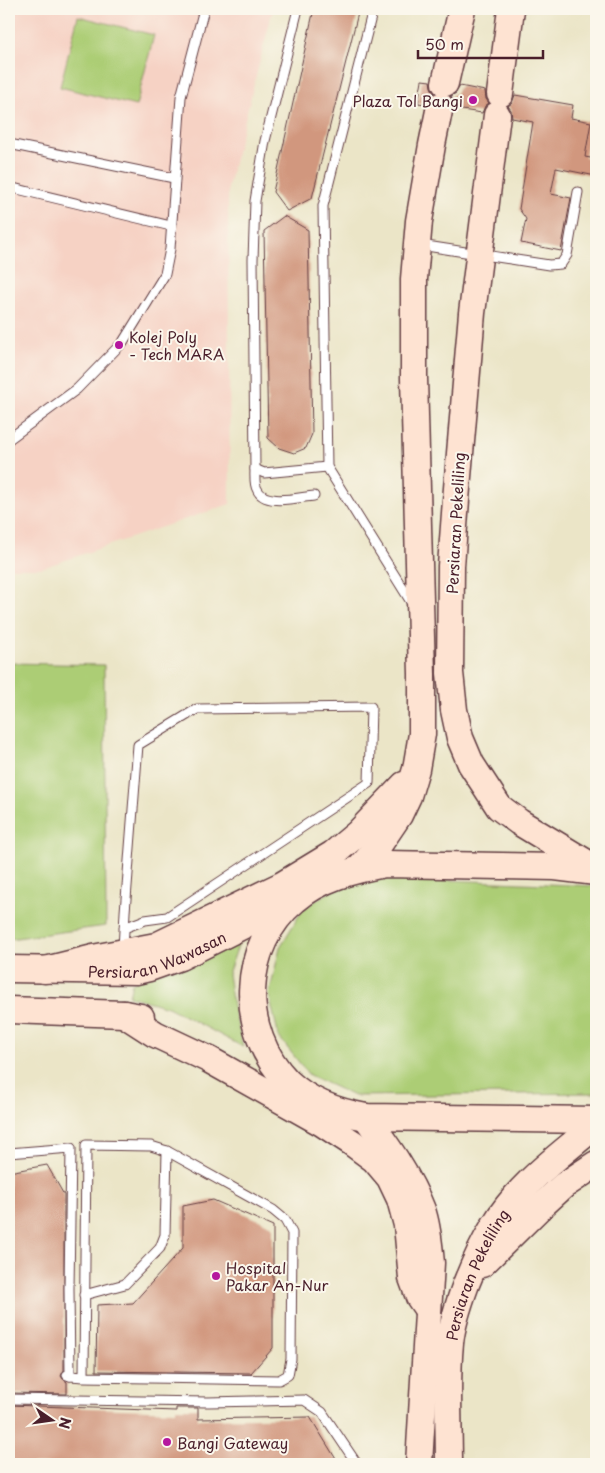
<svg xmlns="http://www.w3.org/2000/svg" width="605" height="1473" viewBox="0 0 605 1473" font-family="'Playpen Sans',sans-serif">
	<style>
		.built { fill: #f6d2c4 }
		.green { fill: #accd75; stroke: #7b7650 }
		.building { fill: #d1977e }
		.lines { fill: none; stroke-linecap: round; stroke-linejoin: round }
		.service-casing { stroke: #623d42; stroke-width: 11 }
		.secondary-casing { stroke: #623d42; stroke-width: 29 }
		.service { stroke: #fff; stroke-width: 9 }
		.secondary { stroke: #fee3d2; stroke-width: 26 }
		.poi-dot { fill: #b5179e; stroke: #fbf7ec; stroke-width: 2 }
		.labels { text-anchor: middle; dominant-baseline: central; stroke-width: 4; stroke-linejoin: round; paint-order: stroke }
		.poi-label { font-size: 15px; fill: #4a1f2b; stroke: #fbf7ec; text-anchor: start }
		.street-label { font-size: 15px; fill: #4a1f2b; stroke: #fbf7ec }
	</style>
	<rect width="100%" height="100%" fill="#fbf7ec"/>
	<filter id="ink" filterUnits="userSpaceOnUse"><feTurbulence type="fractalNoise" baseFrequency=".02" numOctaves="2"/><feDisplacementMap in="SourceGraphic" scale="10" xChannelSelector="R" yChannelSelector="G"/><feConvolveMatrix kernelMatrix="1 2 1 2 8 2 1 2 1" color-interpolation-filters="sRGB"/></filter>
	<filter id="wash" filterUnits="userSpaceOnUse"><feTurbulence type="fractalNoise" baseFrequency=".0096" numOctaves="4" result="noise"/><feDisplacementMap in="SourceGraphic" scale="20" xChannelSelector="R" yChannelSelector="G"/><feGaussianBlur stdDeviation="1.12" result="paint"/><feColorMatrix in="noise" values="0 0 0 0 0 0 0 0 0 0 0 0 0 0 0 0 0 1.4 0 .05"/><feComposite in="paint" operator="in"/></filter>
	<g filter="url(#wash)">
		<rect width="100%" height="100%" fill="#ebe5c7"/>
		<path class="built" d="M9,9H273L228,187L230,504L42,568H9Z"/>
		<g class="green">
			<path d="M78,16L154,35L136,106L60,87Z"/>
			<path d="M9,663L104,665L106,926L9,939Z"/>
			<path d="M370,877L596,886V1093L354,1096L309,1075L279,1037L269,995L280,947L303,909L337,887Z"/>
			<path d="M246,923L228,974L233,1006L243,1047L168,1007L129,996L132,983Z"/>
		</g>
		<g id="blocks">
			<g class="building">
				<path d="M314,9H359L312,198L287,211L273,192Z"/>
				<path d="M422,80L430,81L431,87L434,93L429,96L425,104L418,103Z"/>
				<path d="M460,86L485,91L486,99L489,103L485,106L482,113L455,109L454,102L451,96L456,93Z"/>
				<path d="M515,95L573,105L571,118L591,122L585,157L596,159V176L556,168L551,194L571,198L561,251L521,243L526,219L519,209L533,122L512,118L511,110L508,106L512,103Z"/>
				<path d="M284,216L308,230L312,434L306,448L294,453L279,448L268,438L264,231Z"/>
				<path d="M47,1165L64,1195V1370L61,1376L63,1379L67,1382V1394L9,1393V1172Z"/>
				<path d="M213,1200L273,1226V1348L251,1373L96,1371L97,1305L133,1303L183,1248V1206Z"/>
				<path d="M9,1405L176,1411V1408H198V1419L310,1417L339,1464H9Z"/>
			</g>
		</g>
	</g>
	<g filter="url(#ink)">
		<use href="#blocks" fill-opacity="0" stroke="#623d42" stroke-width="1"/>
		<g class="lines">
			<defs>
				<g id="service">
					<path d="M298,9L265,141L255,201L253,260L255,469C255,475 254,484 257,489C264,507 299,497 314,496"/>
					<path d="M373,9L323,206L327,467L413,605"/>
					<path d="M9,144L174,178"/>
					<path d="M9,187L171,226"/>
					<path d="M420,245L549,265L561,264L567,255L578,192"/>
					<path d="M9,439L77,389L123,342L165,274L170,249L181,97L204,9"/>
					<path d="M255,469L264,473L327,467"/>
					<path d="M123,949L125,912L138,745L197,709L371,707L369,783L167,917L145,920L124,928"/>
					<path d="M9,1153L71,1148L69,1289L70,1376L67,1375"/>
					<path d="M84,1295L125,1284L160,1248L165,1235L167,1151"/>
					<path d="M70,1376L84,1377L279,1380L288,1375L291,1359L292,1233L285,1220L273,1210L167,1151L151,1146L86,1145L84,1377"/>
					<path d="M9,1399L208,1402L304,1400L322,1412L357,1464"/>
				</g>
				<g id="secondary">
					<path d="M445,83L462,9"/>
					<path d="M500,94L511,9"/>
					<path d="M497,115L472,313L456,500L451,566L450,673L454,710L460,738L471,764L499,807L519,822L595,868"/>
					<path d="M359,869L374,852L399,815L408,796L416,769L422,734V674L414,378V279L419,221L432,145L440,106"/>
					<path d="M596,872L555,867L385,864C353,870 320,878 295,900C240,946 238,1031 288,1082C310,1103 337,1112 366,1117L596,1120"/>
					<path id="s1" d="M9,969L136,971L149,968L180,957L284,905"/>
					<path d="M45,970L93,958L156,946L282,885L333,854L358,833L404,785"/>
					<path d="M9,1010L124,1014L141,1017"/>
					<path d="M124,1014L155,1034L208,1059L322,1123L351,1142L374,1159L390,1178L400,1199L407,1225L412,1278L419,1297L428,1310"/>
					<path d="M366,1117C387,1146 409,1176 422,1210C428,1227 429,1245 431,1263L419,1464"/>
					<path d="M482,1264L539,1208L563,1186L596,1164"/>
					<path id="s2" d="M449,1464C449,1424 446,1383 450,1343C452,1323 459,1303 466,1284C474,1264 483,1244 494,1226C518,1185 560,1155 596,1125"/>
				</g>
			</defs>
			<use href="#service" class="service-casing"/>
			<use href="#secondary" class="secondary-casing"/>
			<use href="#service" class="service"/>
			<use href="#secondary" class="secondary"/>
		</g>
	</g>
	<g class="poi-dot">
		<circle cx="473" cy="100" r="5"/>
		<circle cx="119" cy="345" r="5"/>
		<circle cx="216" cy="1276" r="5"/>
		<circle cx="167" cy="1442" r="5"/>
	</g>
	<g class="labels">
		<g class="poi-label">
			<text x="463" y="100" text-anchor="end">Plaza Tol Bangi</text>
			<text x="129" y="336">Kolej Poly<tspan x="129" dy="17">- Tech MARA</tspan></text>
			<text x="226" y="1267">Hospital<tspan x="226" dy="17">Pakar An-Nur</tspan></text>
			<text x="177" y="1442">Bangi Gateway</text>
		</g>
		<g class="street-label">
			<text transform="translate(455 523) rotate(-87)">Persiaran Pekeliling</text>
			<text stroke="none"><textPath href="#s1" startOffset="151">Persiaran Wawasan</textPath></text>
			<text stroke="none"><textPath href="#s2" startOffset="195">Persiaran Pekeliling</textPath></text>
		</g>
	</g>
	<rect width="605" height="1473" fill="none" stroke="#fbf7ec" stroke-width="30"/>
	<g transform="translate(52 1420) rotate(103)" stroke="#fbf7ec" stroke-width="4" paint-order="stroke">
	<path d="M0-4L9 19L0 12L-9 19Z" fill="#4a1f2b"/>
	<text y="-8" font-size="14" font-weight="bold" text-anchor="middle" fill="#4a1f2b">N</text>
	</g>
	<path d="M418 50v8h125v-8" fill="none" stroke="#4a1f2b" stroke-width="2.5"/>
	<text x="425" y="50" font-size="15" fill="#4a1f2b" stroke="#fbf7ec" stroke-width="4" paint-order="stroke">50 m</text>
</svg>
